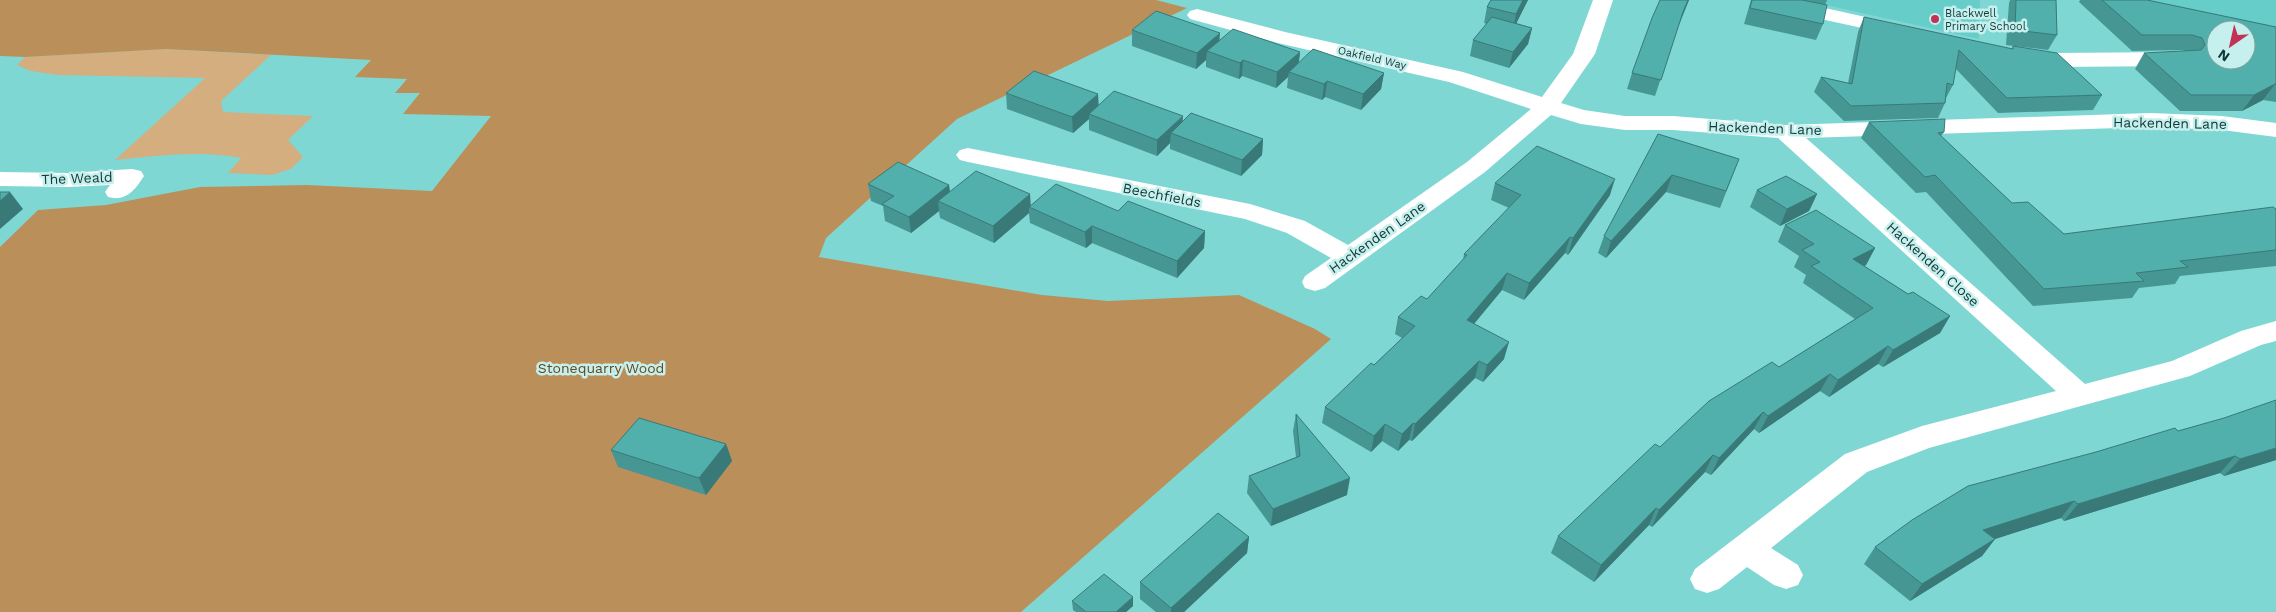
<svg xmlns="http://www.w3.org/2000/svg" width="2276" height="612" viewBox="0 0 2276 612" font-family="'Work Sans',sans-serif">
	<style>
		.built { fill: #67cdc9 }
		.green { fill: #d4ae7f }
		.forest { fill: #bb8f59 }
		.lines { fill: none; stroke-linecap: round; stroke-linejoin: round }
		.street { fill: #fff; fill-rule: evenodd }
		.wall { fill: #469694 }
		.shaded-wall { fill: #397a78 }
		.building { fill: #51afac; stroke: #397a78; fill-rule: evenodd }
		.poi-dot { fill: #c23254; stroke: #c6f0ed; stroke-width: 2 }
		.labels { text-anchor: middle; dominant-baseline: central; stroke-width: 5; stroke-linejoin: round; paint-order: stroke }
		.far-poi-label { font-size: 11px; fill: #113736; stroke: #c6f0ed; text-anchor: start }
		.far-street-label { font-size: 11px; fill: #113736; stroke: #c6f0ed }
		.street-label { font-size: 14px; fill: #113736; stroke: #c6f0ed }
		.park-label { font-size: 14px; fill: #66471d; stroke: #c6f0ed }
	</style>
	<rect width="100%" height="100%" fill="#7fd7d4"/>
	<g class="built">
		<path d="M1803,0H1980L1979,39Z"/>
		<path d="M2133,0H2276V28Z"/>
	</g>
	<path class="green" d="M166,49L271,55L221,101L223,112L313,116L288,140L303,157L291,169L272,175L228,173L241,158C200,150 156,156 115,160L205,78L57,75L31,71L17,65L25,57Z"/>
	<path class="forest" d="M0,0H1156L1187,8L957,119L826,238L819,257L1042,295L1108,301L1239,295L1315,329L1331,339L1021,612H0V247L38,210L106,205L200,187L307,185L432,191L491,116L403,114L420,93H395L407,79L355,77L371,60L166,49L25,57L0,56Z"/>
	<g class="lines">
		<g class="street">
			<path d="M1593,0H1613L1595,54L1561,103L1584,110L1625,116H1673L1785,125L2151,113L2222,116L2276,123V137L2222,130L2151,127L1806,138L2085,384L2172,361L2241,331L2276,321V341L2261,345L2190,376L1929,448L1867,472L1771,548L1798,565L1803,575L1798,585L1786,589L1774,585L1747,567L1719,589L1707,593L1695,589L1690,579L1695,569L1845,454L1922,426L2056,391L1778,138L1673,130H1625L1581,124L1551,115L1485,172L1325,288L1315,291L1305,288L1302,282L1305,276L1331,258L1287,233L1245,219L968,162L960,160L956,155L960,150L968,148L1250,204L1305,221L1348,245L1467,162L1531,109L1449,82L1282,44L1190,19L1187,15L1190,11L1197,9L1285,32L1463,72L1542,97L1573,54Z"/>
			<path d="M1751,0H1789L1906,26L1910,30L1906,34L1899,36L1761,6L1754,4Z"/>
			<path d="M2027,51L2055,53L2178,52L2186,54L2189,59L2186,64L2178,66L2055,67L2019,62L2016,57L2019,52Z"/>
			<path d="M132,169L141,171L144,176C135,190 126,202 108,197L105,192L110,185L68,187L0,186V172L68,173Z"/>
		</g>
	</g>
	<g class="wall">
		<path d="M1491,0H1528L1516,23L1532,28L1528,44L1509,68L1470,56L1473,40L1487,24L1484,23L1487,7Z"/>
		<path d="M1660,0H1689L1678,27L1655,96L1627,89L1632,73Z"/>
		<path d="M1751,0H1827L1825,5L1823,24L1816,40L1744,24Z"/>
		<path d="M2010,0H2056L2057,35L2048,50L2006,45L2009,3Z"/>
		<path d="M2080,0H2147L2276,27V102L2263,100L2242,111H2180L2135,69L2144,53L2186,51L2182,50L2132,51L2079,2Z"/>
		<path d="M1864,17L2012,49L2013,46L2102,95L2093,110L1998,113L1956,69L1953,85L1946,98L1945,103L1938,118L1844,121L1814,92L1821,77L1848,83L1858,32Z"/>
		<path d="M1132,30L1220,40L1300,52L1299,62L1384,73L1381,89L1361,110L1325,97L1322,100L1287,88L1288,77L1276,88L1242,76L1239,79L1206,67V60L1196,69L1132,46Z"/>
		<path d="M1006,93L1098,105L1182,122L1263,139L1262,155L1241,176L1170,149V143L1157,156L1089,130V119L1073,133L1007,109Z"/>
		<path d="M1869,122L1944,132L1941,136L2012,203L2064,234L2276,209V266L2180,276L2175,284L2139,288L2132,298L2033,306L1926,192L1916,193L1861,138Z"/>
		<path d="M1658,134L1739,159L1720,208L1666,192L1606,258L1598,253L1604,236Z"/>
		<path d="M1495,183L1610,195L1568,255L1565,253L1524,300L1502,290L1474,324L1504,359L1483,382L1475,378L1412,441L1409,440L1398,451L1382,441L1371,452L1322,423L1325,407L1374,365L1402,338L1395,334L1398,317L1427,299L1463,260L1464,254L1509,208L1491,200Z"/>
		<path d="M868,184L949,185L950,192L1031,205L1118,211L1205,231L1204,248L1177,278L1092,243L1086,248L1030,223L1029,213L994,243L940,218L939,211L911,233L885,221L883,206L871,201Z"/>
		<path d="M1757,190L1817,194L1809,211L1780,226L1750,207Z"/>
		<path d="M1785,225L1875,248L1866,265L1864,266L1908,294L1950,316L1940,333L1883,367L1878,364L1829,397L1820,391L1759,433L1754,429L1711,475L1705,472L1652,527L1649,525L1594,582L1551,553L1558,536L1660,447L1779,367L1855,319L1803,283L1806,275L1794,267L1799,256L1778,242Z"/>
		<path d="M1296,414L1347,495L1271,526L1247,493L1249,476L1296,457L1293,431Z"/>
		<path d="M2178,431L2276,460L2224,476L2220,473L2064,521L2061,518L1995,539L1982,556L1910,601L1864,564L1875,547Z"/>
		<path d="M726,444L732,461L706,495L618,467L611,450Z"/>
		<path d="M1249,537L1247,553L1184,612H1156L1140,599V582Z"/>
		<path d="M1133,597V606L1126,612H1076L1073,610L1072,601Z"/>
	</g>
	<g class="shaded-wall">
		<path d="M1523,0H1528L1513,30L1516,14Z"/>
		<path d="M1688,0H1689L1678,27L1683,12Z"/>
		<path d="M1532,28L1528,44L1509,68L1513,52Z"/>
		<path d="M1220,33L1219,49L1207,51L1206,60L1196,69L1197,53Z"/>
		<path d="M1300,52L1298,68L1289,72L1288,77L1276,88L1277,72Z"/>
		<path d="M1243,60L1242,76L1239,79L1240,63Z"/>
		<path d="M1384,73L1381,89L1361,110L1363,94Z"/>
		<path d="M1327,81L1325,97L1322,100L1324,84Z"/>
		<path d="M2275,84L2263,100L2242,111L2254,95Z"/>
		<path d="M1098,94L1099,110L1089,114V119L1073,133L1072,117Z"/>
		<path d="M1183,116L1182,132L1171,133L1170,143L1157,156V140Z"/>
		<path d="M1263,139L1262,155L1241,176L1242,160Z"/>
		<path d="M1672,175L1666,192L1606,258L1611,241Z"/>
		<path d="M1615,179L1610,195L1568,255L1573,238Z"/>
		<path d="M949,185L951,202L938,201L939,211L911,233L909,217Z"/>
		<path d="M10,192L23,209L0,229V201Z"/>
		<path d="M1030,194L1031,208L1029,207V213L994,243L993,226Z"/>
		<path d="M1817,194L1809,211L1780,226L1787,209Z"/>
		<path d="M1092,226V243L1086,248L1085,232Z"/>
		<path d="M1205,231L1204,248L1177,278V261Z"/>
		<path d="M1570,237L1565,253L1524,300L1529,283Z"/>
		<path d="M1875,248L1866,265L1845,276L1853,259Z"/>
		<path d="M1507,273L1502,290L1463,337L1467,320Z"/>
		<path d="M1950,316L1940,333L1883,367L1893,350Z"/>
		<path d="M1509,342L1504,359L1483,382L1487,365Z"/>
		<path d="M1888,346L1878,364L1829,397L1838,380Z"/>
		<path d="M1479,361L1475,378L1412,441L1415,424Z"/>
		<path d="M1830,374L1820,391L1759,433L1768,416Z"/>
		<path d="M1763,412L1754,429L1711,475L1719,458Z"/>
		<path d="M1413,423L1409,440L1398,451L1402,434Z"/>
		<path d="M1385,424L1382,441L1371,452L1374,436Z"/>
		<path d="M726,444L732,461L706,495L699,478Z"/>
		<path d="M2276,448V460L2224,476L2240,459Z"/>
		<path d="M1713,455L1705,472L1652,527L1659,510Z"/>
		<path d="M2235,456L2220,473L2064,521L2078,504Z"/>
		<path d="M1350,478L1347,495L1271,526L1273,509Z"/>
		<path d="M2074,501L2061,518L1995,539L1982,556L1910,601L1922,584L1983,530Z"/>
		<path d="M1656,508L1649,525L1594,582L1601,565Z"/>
		<path d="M1249,537L1247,553L1184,612H1171V608Z"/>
		<path d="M1133,597V606L1126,612H1116Z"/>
	</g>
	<g class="building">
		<path d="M1491,0H1523L1516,14L1487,7Z"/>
		<path d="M1660,0H1688L1683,12L1661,80L1632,73L1652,18Z"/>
		<path d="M1752,0H1802L1827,5L1823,24L1750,8Z"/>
		<path d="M2016,0H2056L2057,35L2015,30Z"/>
		<path d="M2102,0H2147L2276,27V84H2275L2254,95H2191L2144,53L2201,50L2205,45L2202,38L2192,35H2142ZM2216,30H2246V60H2216Z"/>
		<path d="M1156,11L1220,33L1197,53L1132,30Z"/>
		<path d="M1492,17L1532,28L1513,52L1473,40Z"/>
		<path d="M1864,17L2013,49V46L2057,53L2102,95L2007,98L1959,50L1953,85L1947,83L1945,103L1851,106L1821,77L1852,84Z"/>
		<path d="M1233,29L1300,52L1277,72L1243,60L1240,63L1207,51Z"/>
		<path d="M1313,49L1384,73L1363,94L1327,81L1324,84L1289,72Z"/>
		<path d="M1034,71L1098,94L1072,117L1006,93Z"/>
		<path d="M1114,91L1183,116L1157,140L1089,114Z"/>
		<path d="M1191,113L1263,139L1242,160L1171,133Z"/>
		<path d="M1945,119L1944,132L1938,133L2012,203L2028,202L2064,234L2273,207L2276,209V250L2180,261L2188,267L2136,273L2144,281L2044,289L1935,175L1925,177L1869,122Z"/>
		<path d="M1658,134L1739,159L1726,191L1672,175L1611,241L1604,236Z"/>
		<path d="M1537,146L1615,179L1573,238L1570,237L1529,283L1507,273L1467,320L1509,342L1487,365L1479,361L1415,424L1413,423L1402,434L1385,424L1374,436L1325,407L1371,363L1374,365L1415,326L1398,317L1421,296L1427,299L1467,255L1464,254L1521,195L1495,183Z"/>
		<path d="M898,162L949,185L909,217L882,204L894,196L868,184Z"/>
		<path d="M976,171L1030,194L993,226L938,201Z"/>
		<path d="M1786,176L1817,194L1787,209L1757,190Z"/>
		<path d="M1056,184L1118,211L1128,201L1205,231L1177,261L1092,226L1085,232L1029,207Z"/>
		<path d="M0,192H10L0,201Z"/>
		<path d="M1816,210L1875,248L1853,259L1908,294L1913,292L1950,316L1893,350L1888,346L1838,380L1830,374L1768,416L1763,412L1719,458L1713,455L1659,510L1656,508L1601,565L1558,536L1655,444L1660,447L1709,401L1772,362L1779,367L1873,308L1811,266L1820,262L1802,250L1814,244L1785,225Z"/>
		<path d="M2276,400V448L2240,459L2235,456L2078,504L2074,501L1983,530L1995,539L1922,584L1875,547L1912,520L1968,486L2096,452L2175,428L2178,431L2224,418Z"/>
		<path d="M1296,414L1350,478L1273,509L1249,476L1300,456Z"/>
		<path d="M639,418L726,444L699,478L611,450Z"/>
		<path d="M1218,513L1249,537L1171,608L1140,582Z"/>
		<path d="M1104,574L1133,597L1116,612H1086L1072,601Z"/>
	</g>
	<circle class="poi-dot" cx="1935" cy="19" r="5"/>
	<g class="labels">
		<g class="far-poi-label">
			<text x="1945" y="13">Blackwell<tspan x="1945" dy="13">Primary School</tspan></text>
		</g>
		<g class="far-street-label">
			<text transform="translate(1372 58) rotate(13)">Oakfield Way</text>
		</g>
		<g class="street-label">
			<text transform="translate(2170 123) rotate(1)">Hackenden Lane</text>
			<text transform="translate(1765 128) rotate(2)">Hackenden Lane</text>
			<text transform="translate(77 178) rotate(-2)">The Weald</text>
			<text transform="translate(1162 195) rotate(11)">Beechfields</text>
			<text transform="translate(1377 237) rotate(-35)">Hackenden Lane</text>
			<text transform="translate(1933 264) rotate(42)">Hackenden Close</text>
		</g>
		<g class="park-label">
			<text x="601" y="368">Stonequarry Wood</text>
		</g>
	</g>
	<g transform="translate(2231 45) rotate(214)"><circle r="24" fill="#c6f0ed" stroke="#7ea6a4"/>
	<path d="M0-4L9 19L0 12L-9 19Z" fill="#c23254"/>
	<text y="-8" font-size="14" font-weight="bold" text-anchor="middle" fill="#113736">N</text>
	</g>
</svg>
